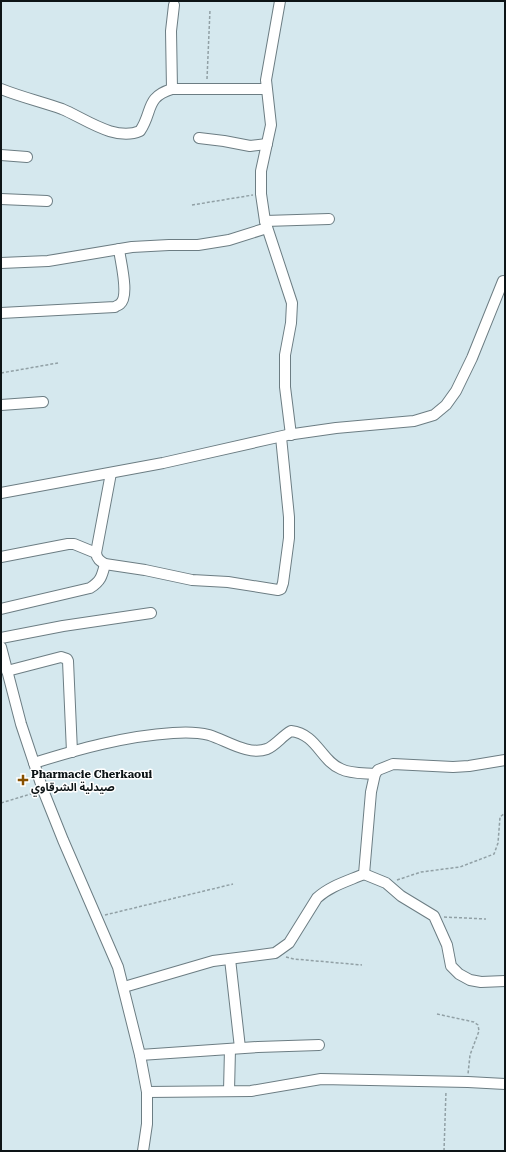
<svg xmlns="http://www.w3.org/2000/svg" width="506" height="1152" viewBox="0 0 506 1152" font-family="'Roboto Serif','Noto Sans Arabic',serif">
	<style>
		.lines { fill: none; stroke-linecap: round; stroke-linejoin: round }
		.minor-casing { stroke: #6c7d83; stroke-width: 12 }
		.path { stroke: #91a0a5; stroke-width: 1.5; stroke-dasharray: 3 2; stroke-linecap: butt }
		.minor { stroke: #fff; stroke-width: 10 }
		.poi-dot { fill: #875000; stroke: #fff; stroke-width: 1.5 }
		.labels { text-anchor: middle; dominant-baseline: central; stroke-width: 3; stroke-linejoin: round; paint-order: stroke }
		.poi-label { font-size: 11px; font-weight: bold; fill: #0d1416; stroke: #fff; text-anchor: start }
	</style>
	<rect width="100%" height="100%" fill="#d5e8ee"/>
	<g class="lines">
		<defs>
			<g id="minor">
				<path d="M280,1L266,80L271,125L261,171V194L265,221L292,303L291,323L285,355V387L291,435"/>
				<path d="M1,89C21,97 42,102 62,109C84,118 115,142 140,131C153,112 145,97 172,89H266"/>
				<path d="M172,89L171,31L174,5"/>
				<path d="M199,138L224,141L250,146L267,144"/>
				<path d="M1,155L27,157"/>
				<path d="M1,199L47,201"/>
				<path d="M265,221L329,219"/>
				<path d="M1,263L48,261L132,247L169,245H198L229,240L267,228"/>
				<path d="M1,313L115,307C116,306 119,305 120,304C130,296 120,260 119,249"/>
				<path d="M1,405L43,402"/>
				<path d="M111,473L96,553C97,559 100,561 105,564L145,570L192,580L228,582L278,590L281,589L283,583L289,538V517L281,437"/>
				<path d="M1,493L163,463L287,435L336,428L414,421L434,415L446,405L456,391L472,358L503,281"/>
				<path d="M1,557L68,544H74L96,553"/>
				<path d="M1,609L90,588C101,581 102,576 105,564"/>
				<path d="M1,638L63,626L151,613"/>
				<path d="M1,647L21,724L43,790L63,840L118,967L140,1055L147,1092V1124L143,1151"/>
				<path d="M7,671L61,657L67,659L68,661L72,752"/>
				<path d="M34,763C79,749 125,736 173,733C185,732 197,732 209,735C226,740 248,756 267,749C276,745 282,736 291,731C317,734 321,761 341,769C351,774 365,773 375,774"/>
				<path d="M364,874L386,883L401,896L434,916L447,945L451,966L459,974L470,980L481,982L505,981"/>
				<path d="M230,959L240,1048"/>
				<path d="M124,987L213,961L275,953L289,943L317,898C330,886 348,881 364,874L371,792L375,774L378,770L393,764L453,767L469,766L505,760"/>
				<path d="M140,1055L258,1047L319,1045"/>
				<path d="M229,1091L230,1049"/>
				<path d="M147,1092L251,1091L321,1079L468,1082L505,1084"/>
			</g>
		</defs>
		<use href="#minor" class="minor-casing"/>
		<g class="path">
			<path d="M207,79L210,10"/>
			<path d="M192,205L253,195"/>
			<path d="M1,373L58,363"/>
			<path d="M1,803L34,793"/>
			<path d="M397,880L421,872L460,867L494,854L498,843L500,817L505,813"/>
			<path d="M105,915L233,884"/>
			<path d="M444,917L486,919"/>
			<path d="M286,957L294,959L362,965"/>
			<path d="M437,1014L474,1022L478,1025L479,1031L470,1055L468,1074"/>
			<path d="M444,1151L446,1091"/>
		</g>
		<use href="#minor" class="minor"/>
	</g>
	<path class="poi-dot" d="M21 774h4v4h4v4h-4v4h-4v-4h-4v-4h4z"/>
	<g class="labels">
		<g class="poi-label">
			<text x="31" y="774">Pharmacie Cherkaoui<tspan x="31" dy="13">صيدلية الشرقاوي</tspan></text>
		</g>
	</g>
	<rect width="506" height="1152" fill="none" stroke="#0d1416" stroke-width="4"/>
</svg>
